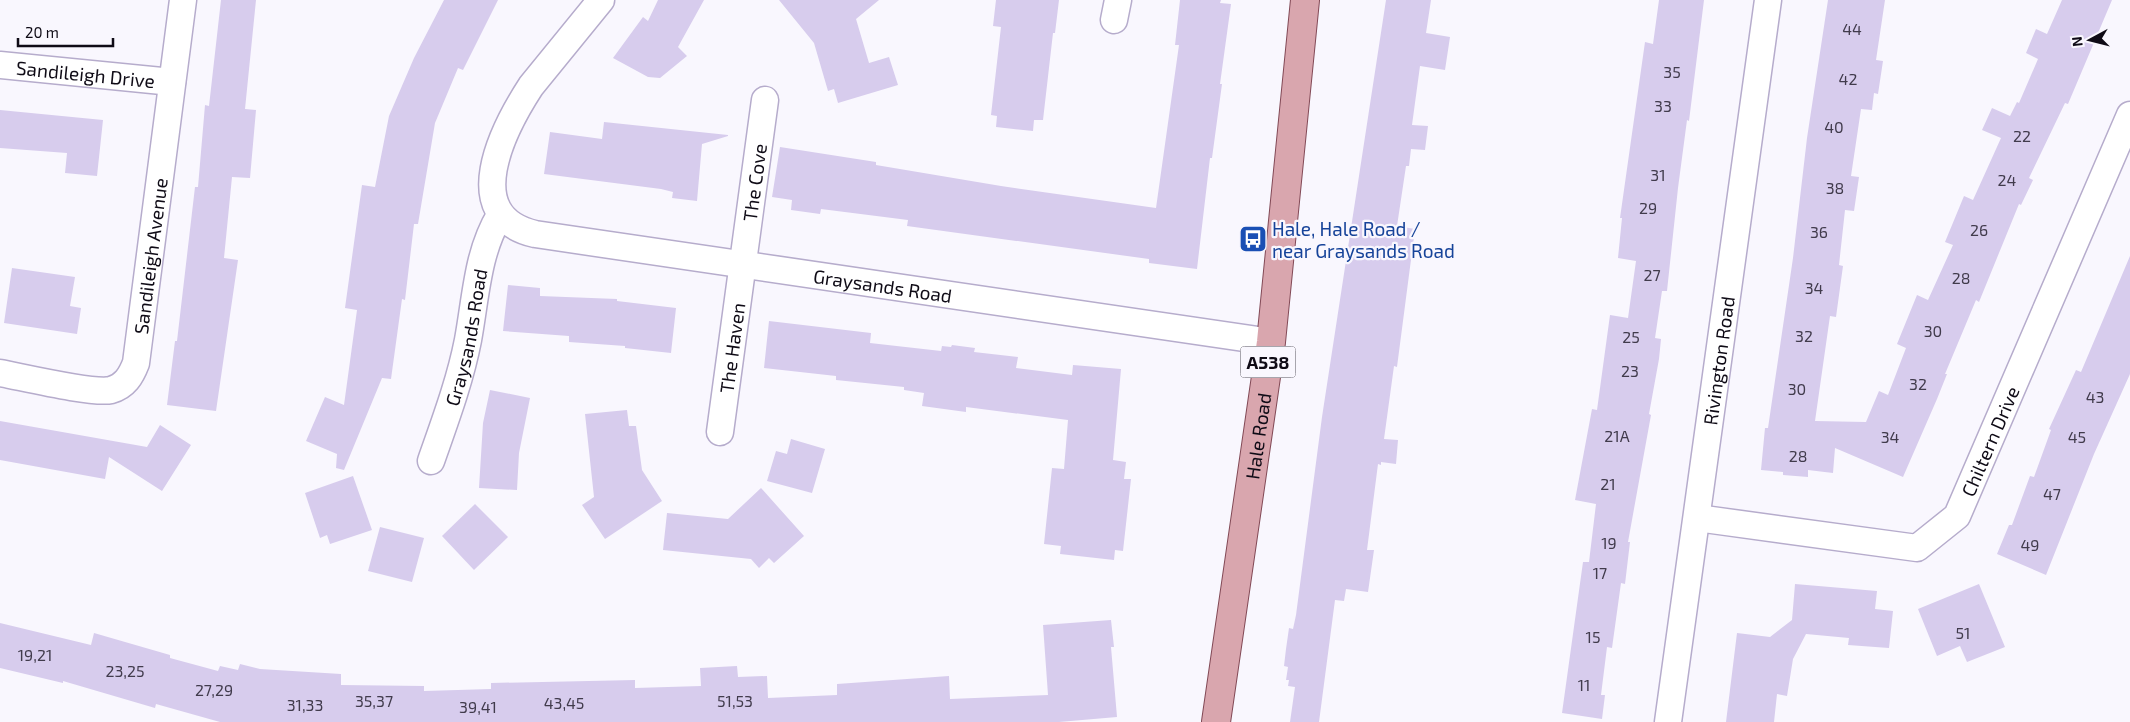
<svg xmlns="http://www.w3.org/2000/svg" width="2130" height="722" viewBox="0 0 2130 722" font-family="'Exo 2',sans-serif">
	<style>
		.building { fill: #d7cced }
		.lines { fill: none; stroke-linecap: round; stroke-linejoin: round }
		.minor-casing { stroke: #b6accc; stroke-width: 29 }
		.primary-casing { stroke: #824956; stroke-width: 30 }
		.minor { stroke: #fff; stroke-width: 26 }
		.primary { stroke: #d9a6ae; stroke-width: 28 }
		.labels { text-anchor: middle; dominant-baseline: central; stroke-width: 4.5; stroke-linejoin: round; paint-order: stroke }
		.number-label { font-size: 16px; fill: #413b4c }
		.shield { fill: #f9f7fe; stroke: #55525c; stroke-width: 1 }
		.shield-label { font-size: 18px; font-weight: bold; fill: #0f0b16 }
		.street-label { font-size: 19px; fill: #0f0b16; stroke: #f9f7fe }
		.transit-label { font-size: 19px; fill: #164399; stroke: #f9f7fe; text-anchor: start }
	</style>
	<rect width="100%" height="100%" fill="#f9f7fe"/>
	<g class="building">
		<path d="M221,0H256L245,109L256,110L250,178L232,177L224,258L238,260L216,411L167,405L175,341H177L195,187H198L205,105L209,106Z"/>
		<path d="M444,0H498L463,70L458,68L435,123L418,224H414L405,300L402,299L391,379L382,378L344,470L336,468L337,454L306,441L325,397L344,405L357,310L345,308L362,185L375,187L389,116L414,58Z"/>
		<path d="M658,0H704L678,47L687,56L660,78L648,77L613,58L643,17L648,21Z"/>
		<path d="M779,0H879L856,19L869,63L889,57L898,85L838,103L834,89L828,91L814,43Z"/>
		<path d="M996,0H1059L1055,33H1053L1043,120H1034L1033,131L996,127L997,116L991,115L1001,27L993,26Z"/>
		<path d="M1180,0H1221L1220,3L1231,4L1220,84H1222L1212,158H1210L1197,269L1149,263V259L907,226L908,220L821,209L820,214L791,210L792,200L772,197L780,147L876,162V165L1001,186L1156,208L1179,45H1175Z"/>
		<path d="M1386,0H1431L1426,33L1450,37L1445,70L1420,66L1412,125L1428,126L1425,150L1411,149L1409,166H1406L1397,226L1415,229L1397,367L1394,366L1384,439L1398,440L1396,464L1381,462V465L1378,464L1367,550H1374L1368,592L1346,589L1344,601L1335,600L1319,722H1290L1295,687L1288,686L1289,680H1286L1288,667L1284,666L1286,649L1289,628L1293,629L1296,615L1322,417Z"/>
		<path d="M1659,0H1704L1689,121L1687,120L1678,188L1667,291H1662L1655,338L1661,339L1659,359L1649,414L1651,415L1628,542H1630L1625,584L1621,583L1612,648L1607,647L1601,695H1605L1602,719L1562,713L1583,562H1589L1596,504L1575,500L1592,409L1597,410L1610,315L1628,318L1636,261L1618,258L1622,218H1620L1645,42L1653,44Z"/>
		<path d="M1828,0H1885L1876,60L1883,61L1878,94L1874,93L1872,110L1861,109L1851,176L1859,177L1854,211L1845,210L1839,265L1843,266L1836,317L1830,316L1815,421L1866,422L1879,391L1888,395L1906,348L1897,344L1917,295L1928,300L1953,245L1945,242L1964,196L1973,200L2001,138L1982,130L1992,108L2010,116L2017,102L2019,103L2038,59L2026,53L2036,29L2047,34L2062,0H2112L2068,104L2065,103L2029,178L2033,180L2021,205L2019,204L1979,302L1976,300L1945,374H1947L1937,399L1903,477L1835,448L1833,473L1808,470V477L1783,475V472L1761,470L1765,428H1768L1793,258L1807,138Z"/>
		<path d="M0,110L103,120L97,176L65,173L67,153L0,148Z"/>
		<path d="M604,122L728,135V136L702,144L697,201L672,198L673,192L661,189L544,174L550,132L602,139Z"/>
		<path d="M2130,256V374L2094,454L2046,575L1997,554L2009,525H2012L2030,476L2034,477L2051,430L2049,429L2076,370L2081,372Z"/>
		<path d="M12,268L75,277L70,306L81,308L77,334L4,323Z"/>
		<path d="M508,285L540,288V296L617,299V301L676,308L671,353L625,348V346L569,342V336L503,331Z"/>
		<path d="M769,321L871,333L870,343L941,351L942,346L951,347L952,345L975,348L974,352L1018,357L1016,368L1072,375L1073,365L1121,369L1113,460L1126,462L1124,479H1131L1123,551L1115,550L1114,560L1060,554L1061,546L1044,544L1052,468L1064,469L1068,420L966,407V412L922,406L924,393L904,390V387L836,380V376L764,368Z"/>
		<path d="M490,390L530,398L519,453L517,490L479,488L483,423Z"/>
		<path d="M627,410L629,426H636L642,470L662,501L605,539L582,505L594,497L585,414Z"/>
		<path d="M0,421L147,447L160,425L191,445L162,491L109,457L105,479L0,460Z"/>
		<path d="M791,439L825,449L812,493L767,481L776,451L787,454Z"/>
		<path d="M353,476L372,530L330,544L327,535L320,538L305,493Z"/>
		<path d="M761,488L804,536L774,563L769,558L759,568L751,559L663,550L667,513L728,519Z"/>
		<path d="M475,504L508,537L474,570L442,536Z"/>
		<path d="M380,527L424,538L412,582L368,571Z"/>
		<path d="M1795,584L1877,591L1875,609L1893,611L1889,648L1848,645L1849,638L1806,634L1793,659L1787,696L1777,694L1774,722H1726L1737,633L1770,637L1792,620Z"/>
		<path d="M1979,584L2005,647L1967,662L1960,646L1937,656L1918,609Z"/>
		<path d="M1111,620L1114,647H1111L1117,717L1059,722H220L156,704L155,708L63,681V683L0,668V623L91,645L94,633L170,655V658L218,671L220,666L238,670L240,664L260,669L341,674V685L424,686V691L491,689V683L635,680V688L701,686L700,668L737,666L738,677L767,676L768,698L837,695V684L949,676L950,699L1048,695L1043,625Z"/>
	</g>
	<g class="lines">
		<defs>
			<g id="minor">
				<path id="s1" d="M601,0L531,86C503,129 458,216 535,234L1271,342"/>
				<path d="M1114,20L1118,0"/>
				<path id="s2" d="M0,65L172,82"/>
				<path id="s3" d="M0,373C22,377 93,394 111,390C125,386 131,376 136,363L183,0"/>
				<path id="s4" d="M720,432L765,100"/>
				<path id="s5" d="M431,461C445,421 460,381 468,340C476,297 477,253 500,215"/>
				<path id="s6" d="M1697,518L1917,548L1957,516L2130,115"/>
				<path id="s7" d="M1668,722L1768,0"/>
			</g>
			<g id="primary">
				<path id="s8" d="M1216,722L1271,342L1305,0"/>
			</g>
		</defs>
		<use href="#minor" class="minor-casing"/>
		<use href="#primary" class="primary-casing"/>
		<use href="#minor" class="minor"/>
		<use href="#primary" class="primary"/>
	</g>
	<defs>
		<symbol id="bus-square" viewBox="-11 -11 22 22"><rect x="-9" y="-9" width="18" height="18" rx="4" fill="#1a4fb4" stroke="#f9f7fe"/><path d="M-5-6H5V4H4V6H2V4H-2V6H-4V4H-5ZM-3.5-4V0h7V-4ZM-3.5 1.2v1.5H-2V1.2ZM2 1.2v1.5H3.5V1.2Z" fill="#fff"/></symbol>
	</defs>
	<g fill-rule="evenodd">
		<use href="#bus-square" x="1237" y="223" width="32" height="32"/>
	</g>
	<g class="labels">
		<g class="number-label">
			<text x="1852" y="28">44</text>
			<text x="1672" y="71">35</text>
			<text x="1848" y="78">42</text>
			<text x="1663" y="105">33</text>
			<text x="1834" y="126">40</text>
			<text x="2022" y="135">22</text>
			<text x="1658" y="174">31</text>
			<text x="2007" y="179">24</text>
			<text x="1835" y="187">38</text>
			<text x="1648" y="207">29</text>
			<text x="1979" y="229">26</text>
			<text x="1819" y="231">36</text>
			<text x="1652" y="274">27</text>
			<text x="1961" y="277">28</text>
			<text x="1814" y="287">34</text>
			<text x="1933" y="330">30</text>
			<text x="1804" y="335">32</text>
			<text x="1631" y="336">25</text>
			<text x="1630" y="370">23</text>
			<text x="1918" y="383">32</text>
			<text x="1797" y="388">30</text>
			<text x="2095" y="396">43</text>
			<text x="1617" y="435">21A</text>
			<text x="1890" y="436">34</text>
			<text x="2077" y="436">45</text>
			<text x="1798" y="455">28</text>
			<text x="1608" y="483">21</text>
			<text x="2052" y="493">47</text>
			<text x="1609" y="542">19</text>
			<text x="2030" y="544">49</text>
			<text x="1600" y="572">17</text>
			<text x="1963" y="632">51</text>
			<text x="1593" y="636">15</text>
			<text x="35" y="654">19,21</text>
			<text x="125" y="670">23,25</text>
			<text x="1584" y="684">11</text>
			<text x="214" y="689">27,29</text>
			<text x="374" y="700">35,37</text>
			<text x="735" y="700">51,53</text>
			<text x="564" y="702">43,45</text>
			<text x="305" y="704">31,33</text>
			<text x="478" y="706">39,41</text>
		</g>
		<rect class="shield" x="1240.5" y="346.5" width="55" height="31" rx="4"/>
		<g class="shield-label">
			<text x="1268" y="362">A538</text>
		</g>
		<g class="street-label">
			<text stroke="none"><textPath href="#s2" startOffset="86">Sandileigh Drive</textPath></text>
			<text stroke="none"><textPath href="#s4" startOffset="252">The Cove</textPath></text>
			<text stroke="none"><textPath href="#s3" startOffset="259">Sandileigh Avenue</textPath></text>
			<text stroke="none"><textPath href="#s1" startOffset="641">Graysands Road</textPath></text>
			<text stroke="none"><textPath href="#s5" startOffset="129">Graysands Road</textPath></text>
			<text stroke="none"><textPath href="#s4" startOffset="85">The Haven</textPath></text>
			<text stroke="none"><textPath href="#s7" startOffset="365">Rivington Road</textPath></text>
			<text stroke="none"><textPath href="#s8" startOffset="289">Hale Road</textPath></text>
			<text stroke="none"><textPath href="#s6" startOffset="355">Chiltern Drive</textPath></text>
		</g>
		<g class="transit-label">
			<text x="1272" y="228">Hale, Hale Road /<tspan x="1272" dy="22">near Graysands Road</tspan></text>
		</g>
	</g>
	<g transform="translate(2090 40) rotate(263)" stroke="#f9f7fe" stroke-width="4" paint-order="stroke">
	<path d="M0-4L9 19L0 12L-9 19Z" fill="#0f0b16"/>
	<text y="-8" font-size="14" font-weight="bold" text-anchor="middle" fill="#0f0b16">N</text>
	</g>
	<path d="M18 38v8h95v-8" fill="none" stroke="#0f0b16" stroke-width="2.5"/>
	<text x="25" y="38" font-size="15" fill="#0f0b16" stroke="#f9f7fe" stroke-width="4" paint-order="stroke">20 m</text>
</svg>
